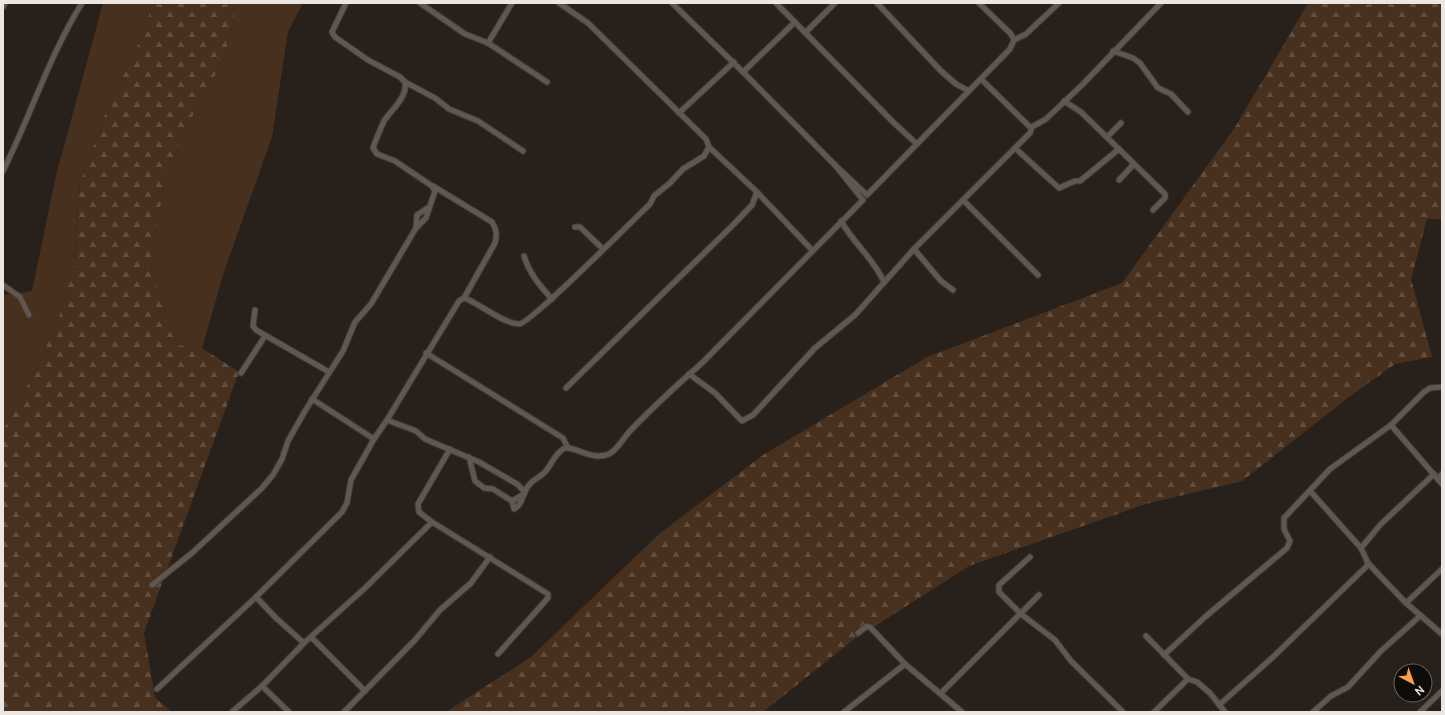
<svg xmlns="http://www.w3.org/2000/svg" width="1445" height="715" viewBox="0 0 1445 715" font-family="Manrope,sans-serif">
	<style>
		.grass { fill: #47301d }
		.forest { fill: url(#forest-firs) }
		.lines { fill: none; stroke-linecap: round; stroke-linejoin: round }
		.street-casing { stroke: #413a36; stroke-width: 7 }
		.street { stroke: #605750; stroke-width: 5 }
	</style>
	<defs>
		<pattern id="forest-firs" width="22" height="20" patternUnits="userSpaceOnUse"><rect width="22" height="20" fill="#47301d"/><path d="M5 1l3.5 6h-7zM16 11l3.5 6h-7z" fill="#624e3e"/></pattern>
	</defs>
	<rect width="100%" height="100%" fill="#28201a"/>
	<g class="grass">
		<path d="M103,3H152L146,27L104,117L80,182L74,263L60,314L38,366L3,429V295L32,291L56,175Z"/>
		<path d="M237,3H303L288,32L272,137L224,272L202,348L177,345L150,264L165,182L185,130L225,57Z"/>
	</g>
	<g class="forest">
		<path d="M152,3H237L225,57L185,130L165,182L150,264L177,345L202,348L239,372L144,633L155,697L172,712H3V429L38,366L60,314L74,263L80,182L104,117L146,27Z"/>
		<path d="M1308,3H1442V219H1427L1411,279L1432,357L1395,364L1349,397L1242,481L1146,504L969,566L852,641L763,712H446L531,657L659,534L763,455L927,357L1122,283L1234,129Z"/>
	</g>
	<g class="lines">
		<defs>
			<g id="street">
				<path d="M346,3L332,32L335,37L368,60L400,77L405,82L435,98L449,109L478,121L523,151"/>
				<path d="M420,3L465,34L488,43L547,82"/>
				<path d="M559,3L588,23L706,139L709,147L757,192L812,250"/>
				<path d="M672,3L743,72L835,165"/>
				<path d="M776,3L894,123L917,144"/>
				<path d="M877,3L941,71L956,84L969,91"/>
				<path d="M3,7L5,3"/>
				<path d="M806,32L835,3"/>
				<path d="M1014,40L1026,34L1059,3"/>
				<path d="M488,43L512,3"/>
				<path d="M1113,51L1133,58L1140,63L1158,88L1171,94L1188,112"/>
				<path d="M743,72L795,22"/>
				<path d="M981,79L1031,128"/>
				<path d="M1064,101L1081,112L1165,194V198L1153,210"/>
				<path d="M679,113L734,62"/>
				<path d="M1107,137L1121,123"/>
				<path d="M1015,148L1059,188L1075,181H1080L1119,149"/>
				<path d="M3,171C31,115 49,56 82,3"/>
				<path d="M1119,180L1134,164"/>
				<path d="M433,186L492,222C497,230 497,235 495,243L464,298"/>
				<path d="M963,200L1038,275"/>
				<path d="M841,221C854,244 874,259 884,282"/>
				<path d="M575,227H580L603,249"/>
				<path d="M416,228L417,215L429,207"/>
				<path d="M914,249L941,281L953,290"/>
				<path d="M524,256C529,273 540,286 552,299"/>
				<path d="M3,285L20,297L29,315"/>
				<path d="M255,310L253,326L256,330L329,372"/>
				<path d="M426,353L563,438L567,446"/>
				<path d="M241,373L265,336"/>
				<path d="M689,374L715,393L742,421L753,415L815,348L855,315L914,249L1030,133L1032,127L1046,119L1082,85L1161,3"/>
				<path d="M566,388L734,224L752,205L757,192"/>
				<path d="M387,420L459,301L464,298L469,300C482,306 505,324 519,324C530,324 633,220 650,204L654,196L670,183L683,169L704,156L709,147"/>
				<path d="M1391,425L1442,484"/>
				<path d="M374,439L387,420L416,431L425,439L479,462L517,484L525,492"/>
				<path d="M469,457L475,481L484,488L493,489L512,501L514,509C524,504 522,491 530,484C534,479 540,477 544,473C551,466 554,455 563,449C572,443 590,462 609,454C617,450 623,439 629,432C652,408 677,385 702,363L863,200L835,165L867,195L1010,49L1014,40L1011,34L979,3"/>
				<path d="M1438,479L1442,474"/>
				<path d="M1311,492L1361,548L1368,563L1382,578L1406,603L1442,634"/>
				<path d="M512,501L524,494"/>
				<path d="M432,522L548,594V598L498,654"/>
				<path d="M1361,548L1380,525L1434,474"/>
				<path d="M1030,557L999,585V592L1021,614L1055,640L1071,661L1123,712"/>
				<path d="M152,585L192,553L261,489L273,475L282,459L288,441L305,411L343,351L355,322L371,304L416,228L426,218L435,191L432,186L395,161L377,154L373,148C376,139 380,130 384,121C391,110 408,97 405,82"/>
				<path d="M256,597L276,618L304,643"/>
				<path d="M1406,603L1442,569"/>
				<path d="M858,633L867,626L870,627L905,664L962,712"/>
				<path d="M1146,636L1188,679L1197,682L1210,693L1225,712"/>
				<path d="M311,637L365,691"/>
				<path d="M1164,655L1205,617L1287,548L1290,541L1284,529V518L1330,469L1391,425L1424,392L1430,388L1442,387"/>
				<path d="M157,689L256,597L342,512L347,503L351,480L374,439L312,399"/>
				<path d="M941,693L1039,595"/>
				<path d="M1219,705L1273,657L1368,565L1367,561"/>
				<path d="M232,712L262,686"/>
				<path d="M289,712L262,686L304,643L365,588L432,522L419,512L418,504L450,449"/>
				<path d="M344,712L415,640L440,610L471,583L490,557"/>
				<path d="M844,712L905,664"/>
				<path d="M1154,712L1188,679"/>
				<path d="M1313,712L1331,696L1348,687L1381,651L1420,616"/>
				<path d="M1420,712L1442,691"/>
			</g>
		</defs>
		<use href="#street" class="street-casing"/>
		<use href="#street" class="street"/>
	</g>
	<rect width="1445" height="715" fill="none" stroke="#ece6e2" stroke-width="8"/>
	<g transform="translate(1413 683) rotate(139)"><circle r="19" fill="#0e0b08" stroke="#67635f"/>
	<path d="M0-3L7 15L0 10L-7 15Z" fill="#fa9f4e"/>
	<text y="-6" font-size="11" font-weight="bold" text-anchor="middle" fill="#ece6e2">N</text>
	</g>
</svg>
